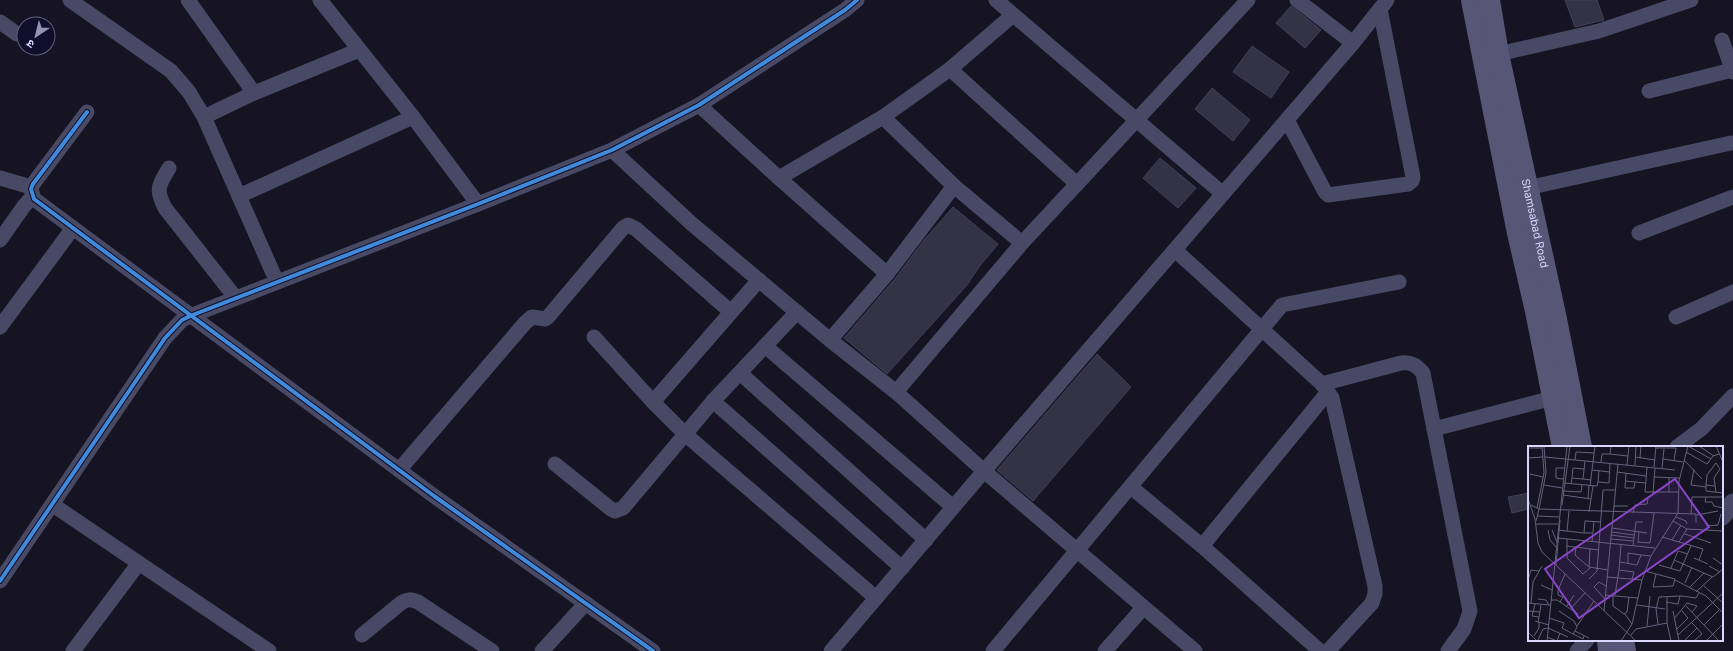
<svg xmlns="http://www.w3.org/2000/svg" width="1733" height="651" viewBox="0 0 1733 651" font-family="Inter,'Noto Sans Devanagari',sans-serif">
	<style>
		.building { fill: #343245; stroke: #423f58 }
		.lines { fill: none; stroke-linecap: round; stroke-linejoin: round }
		.minor { stroke: #484964; stroke-width: 15 }
		.tertiary { stroke: #484964; stroke-width: 19 }
		.secondary { stroke: #575676; stroke-width: 22 }
		.cycleway-casing { stroke: #110e29; stroke-width: 6 }
		.cycleway { stroke: #408adc; stroke-width: 4 }
		.labels { text-anchor: middle; dominant-baseline: central; stroke-width: 4; stroke-linejoin: round; paint-order: stroke }
		.street-label { font-size: 11px; fill: #d9d6ff; stroke: #110e29 }
		.inset-road { fill: none; stroke: #64627b; stroke-width: 1 }
		.view { fill: #8946c9; fill-opacity: 0.15; stroke: #8946c9; stroke-width: 2 }
		.inset-edge { fill: none; stroke: #d9d6ff; stroke-width: 2 }
	</style>
	<rect width="100%" height="100%" fill="#161423"/>
	<g class="building">
		<path d="M1565,0H1597L1604,20L1575,27Z"/>
		<path d="M1291,6L1321,30L1305,48L1276,23Z"/>
		<path d="M1252,46L1289,72L1271,98L1233,72Z"/>
		<path d="M1212,88L1250,120L1233,141L1195,109Z"/>
		<path d="M1160,158L1196,188L1178,208L1143,178Z"/>
		<path d="M953,207L998,244L979,267L967,285L887,374L844,338L894,280L924,240Z"/>
		<path d="M1097,354L1131,387L1033,501L997,470Z"/>
		<path d="M1529,493V509L1512,513L1508,497Z"/>
	</g>
	<g class="lines">
		<g class="minor">
			<path d="M70,0L171,71L189,92L204,117L254,93L359,50"/>
			<path d="M188,0L254,93"/>
			<path d="M320,0L413,117L478,204"/>
			<path d="M996,0L1223,194"/>
			<path d="M1297,0L1353,43"/>
			<path d="M1013,15L950,69L1077,184L1248,0"/>
			<path d="M0,22L17,34"/>
			<path d="M1722,40L1733,72"/>
			<path d="M1498,54L1599,31L1691,0"/>
			<path d="M1649,91L1732,70"/>
			<path d="M699,105L779,178L883,117L954,186L1022,243"/>
			<path d="M87,112L33,184L31,189L34,199L434,496L653,651"/>
			<path d="M204,117L277,282"/>
			<path d="M883,117L950,69"/>
			<path d="M1287,120L1325,192L1328,195L1408,184L1412,181L1413,177L1380,9"/>
			<path d="M612,150L692,224L830,340L896,392L984,471L1195,651"/>
			<path d="M169,168C159,185 155,189 165,208L235,297"/>
			<path d="M0,178L31,187"/>
			<path d="M779,178L887,274L954,186"/>
			<path d="M1527,188L1731,143"/>
			<path d="M239,196L413,117"/>
			<path d="M1639,233L1733,197"/>
			<path d="M0,240L24,206L33,196"/>
			<path d="M1175,250L1322,384L1328,392L1202,546"/>
			<path d="M1676,317L1733,292"/>
			<path d="M0,327L73,228"/>
			<path d="M594,337L653,402L686,435L876,598"/>
			<path d="M830,340L887,274"/>
			<path d="M765,346L953,507"/>
			<path d="M740,373L926,540"/>
			<path d="M1322,384L1401,363C1412,362 1416,365 1423,373L1470,611L1464,629L1448,651"/>
			<path d="M896,392L1022,243L1077,184"/>
			<path d="M713,401L902,568"/>
			<path d="M653,402L759,280"/>
			<path d="M1434,429L1553,398"/>
			<path d="M1677,447L1701,429L1733,396"/>
			<path d="M555,464L611,509L615,511L623,508L713,401L797,312"/>
			<path d="M399,470L525,323L532,317L545,319L548,317L623,228L628,225L636,229L731,312"/>
			<path d="M1131,487L1202,546L1320,651"/>
			<path d="M53,505L269,651"/>
			<path d="M0,581L165,338L182,320L190,316L478,204L612,150L699,105L845,10L857,0"/>
			<path d="M362,635L401,603C407,599 411,599 418,602L492,651"/>
			<path d="M73,651L139,563"/>
			<path d="M542,651L586,603"/>
			<path d="M831,651L984,471L1353,43L1387,0"/>
			<path d="M993,651L1282,305L1399,282"/>
			<path d="M1105,651L1143,608"/>
			<path d="M1328,651L1372,603L1375,594V586L1332,398L1328,392"/>
			<path d="M1577,651L1587,640"/>
		</g>
		<path class="tertiary" d="M1722,516L1733,503"/>
		<g class="secondary">
			<path d="M1472,0L1518,233L1536,311L1563,447"/>
			<path id="s1" d="M1489,0L1498,54L1556,319L1581,447"/>
			<path d="M1608,640L1609,651"/>
			<path d="M1623,640L1625,651"/>
		</g>
		<defs>
			<g id="cycleway">
				<path d="M87,112L33,184L31,189L34,199L434,496L653,651"/>
				<path d="M0,581L165,338L182,320L190,316L478,204L612,150L699,105L845,10L857,0"/>
			</g>
		</defs>
		<use href="#cycleway" class="cycleway-casing"/>
		<use href="#cycleway" class="cycleway"/>
	</g>
	<g class="labels">
		<g class="street-label">
			<text stroke="none"><textPath href="#s1" startOffset="228">Shamsabad Road</textPath></text>
		</g>
	</g>
	<g transform="translate(1528 446)">
		<rect width="195" height="195" fill="#161423"/>
		<path class="inset-road" d="M16,0L18,27L11,63L168,68V77M171,0L186,10M188,0L195,16M0,2H14M128,2H148L146,15M158,6L179,18L185,10L191,8M82,8L100,10M17,11L147,24M107,11L127,14M0,12L15,11M112,12L113,0M135,13L155,16M47,14L48,6L66,7M156,14L174,33M57,15L55,33L63,34M73,16L74,8H82L83,0M99,19L101,0M107,19L108,0M119,21L117,46H150M126,21L128,0M134,22L136,3M166,23L163,39L178,41M64,24L82,26M71,24L70,36L81,37L82,17M89,26L118,30M98,27L97,42H106L107,36M2,28L15,31M126,31L151,32M44,32L45,22L56,23M35,33L28,32V22H37M97,35L118,37M36,37L69,40L70,36M43,38L44,32L55,33M16,39L34,42M178,39L179,29L188,17L192,23L186,32L188,46M62,40L67,0M187,40L178,39V45L195,47M35,45L53,46L54,39M141,46V32M125,47L127,22M35,49L63,53M178,51L177,56H184L186,60L195,62M60,52L61,40M0,53L7,73L10,97L14,106L108,195M3,59L11,63L8,75M34,59L42,0M86,60H100M9,62L16,27L14,0M61,66L65,40M105,67L107,59L119,58L120,53M163,68L164,51H195M169,69L190,65M10,70L31,71M148,71L158,75L159,78M145,75L159,83M8,78H30M178,80L190,79L193,68M84,82L119,87M20,84L22,94L28,101M24,84L29,96M30,84L56,87M39,85L41,65M84,86L106,89M64,87H56L57,75L73,76M157,88L183,97M83,89L106,92M134,91L175,103L171,114M30,92L127,102M39,93V112L55,128L62,122M83,93L105,95M144,94L153,79M64,96L66,75M110,96L122,97L126,67M151,96L159,83L195,85M110,97L111,85M39,100L71,104M105,100L108,76H115M48,102L47,109L61,121M62,103L61,121L80,124M166,112L180,118M185,112L195,119M146,114L185,131L195,123M92,116L109,119L113,109L123,110M100,117V107L113,109M28,119L32,74M131,119L152,125L163,100M181,120L192,126M143,122L150,105L160,108M91,124L93,99M117,125L128,128L147,133L145,140L125,141L128,128M79,131L114,134M61,133L69,125L75,44H87M0,134L3,124L11,125M147,134L178,150L195,167M157,137L164,121M13,139L24,144M176,140L195,157M161,142L176,127M168,146L184,131M77,149L110,152M85,149V160L96,168L99,166L101,151M87,149L91,124L106,126L104,133M10,153L18,154L21,159M77,153L66,141L71,136L78,140M23,154H29L50,168M32,156L35,151L30,149V144L37,128M138,156L150,158L152,150M0,157L22,159M3,157L5,136L14,120M7,158L4,170L11,171L10,176M109,159L137,163M39,160L46,149M158,160L191,195M44,161L57,147M0,165L12,166M31,165L46,175L49,181L47,185M76,165L90,18M145,165L151,195M97,168L104,178M11,171L13,159M21,172L36,177L34,182L45,188L55,193L56,190M146,173L159,157L169,160L164,166M7,175L21,179M139,177L143,195M130,178L128,163L131,151L153,150L168,152L171,147M176,179L192,163M49,180L66,155M119,180L122,150M20,182L40,191M149,183L160,172L154,165M0,186L9,195M45,188L47,185L61,192M103,189L108,183L139,177V151M150,189L195,147M6,190L11,182V176M19,191L29,195L32,187M10,194L15,183L20,182M19,195L39,0M93,195L104,178L114,134L123,110L150,67L151,35L160,0L183,13M156,195L169,182L164,177M166,195L174,188L169,182M178,195L195,178"/>
		<path class="view" d="M147,33L181,81L51,172L17,123Z"/>
		<rect width="195" height="195" class="inset-edge"/>
	</g>
	<g transform="translate(36 36) rotate(215)"><circle r="19" fill="#110e29" stroke="#615e7f"/>
	<path d="M0-3L7 15L0 10L-7 15Z" fill="#9592b2"/>
	<text y="-6" font-size="11" font-weight="bold" text-anchor="middle" fill="#d9d6ff">उ</text>
	</g>
</svg>
